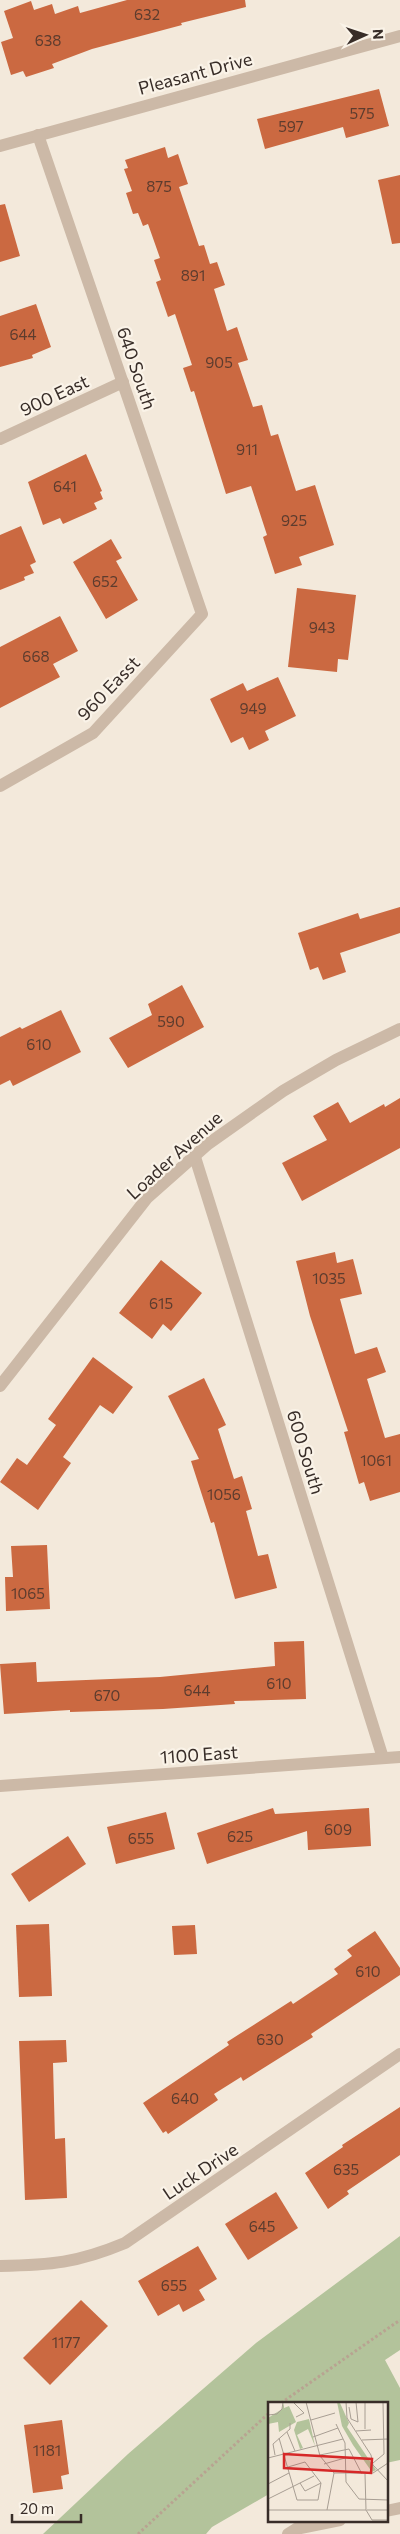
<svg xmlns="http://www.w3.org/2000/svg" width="400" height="2534" viewBox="0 0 400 2534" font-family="Commissioner,sans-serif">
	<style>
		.green { fill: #b3c39b }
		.building { fill: #cb6941 }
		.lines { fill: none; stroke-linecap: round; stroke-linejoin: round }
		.path { stroke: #b8a391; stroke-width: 3; stroke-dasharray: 2.5 2.5; stroke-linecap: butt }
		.minor { stroke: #ccb9a7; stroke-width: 12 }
		.labels { text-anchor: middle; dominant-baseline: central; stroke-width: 4.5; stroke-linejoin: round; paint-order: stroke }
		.number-label { font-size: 15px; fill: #5d3c2e }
		.street-label { font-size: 18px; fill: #382d28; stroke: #faf3e8 }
		.inset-road { fill: none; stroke: #a89e93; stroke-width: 1 }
		.view { fill: #d62828; fill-opacity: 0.15; stroke: #d62828; stroke-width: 2.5 }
		.inset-edge { fill: none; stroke: #382d28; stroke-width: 2.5 }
	</style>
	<rect width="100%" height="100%" fill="#f3e9db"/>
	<path class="green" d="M400,2236V2350L385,2360L400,2388V2460L386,2463V2403H269V2494L212,2527L206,2534H43L128,2454L256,2343Z"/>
	<g class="building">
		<path d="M127,0H245L246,7L181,23L182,25L92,49L52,64L54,68L26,77L23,71L11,75L1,42L13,38L4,11L31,1L34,10L52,4L55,14L78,6L80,13Z"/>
		<path d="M379,89L389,126L346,138L343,127L265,149L257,119Z"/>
		<path d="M165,147L168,158L178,154L188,184L179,187L199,246L204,245L210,264L217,262L225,285L214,289L227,331L237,327L248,360L238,363L253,407L262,405L271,436L278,434L296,491L315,485L334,545L299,557L302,565L275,574L263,537L267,535L251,486L226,494L194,391L191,392L183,368L192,365L175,314L168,317L156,282L161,280L154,260L160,258L148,224L143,226L138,213L133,214L126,193L132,191L124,169L128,168L125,160Z"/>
		<path d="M400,175V243L392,244L378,180Z"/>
		<path d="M5,204L20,256L0,262V205Z"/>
		<path d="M36,304L51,347L32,355L33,358L0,367V316Z"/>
		<path d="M86,454L102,491L100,492L103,499L94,503L97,509L63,524L60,518L43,525L28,482Z"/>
		<path d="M21,526L36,562L30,565L34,573L24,577L25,580L0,590V535Z"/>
		<path d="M111,539L122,558L116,561L138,600L106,619L73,562Z"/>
		<path d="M297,588L356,595L348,660L338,659L337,672L288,667Z"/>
		<path d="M60,616L78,651L53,664L60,677L0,708V647Z"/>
		<path d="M278,677L296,716L265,731L269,740L249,750L243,737L231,743L210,699L243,683L247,691Z"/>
		<path d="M400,907V933L340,953L346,972L323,980L318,967L310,970L298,933L358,913L360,919Z"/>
		<path d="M182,985L204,1027L128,1068L109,1038L152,1015L148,1004Z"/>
		<path d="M61,1010L81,1052L13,1086L10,1080L0,1085V1037L20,1027L22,1029Z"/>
		<path d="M400,1098V1148L302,1201L282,1163L327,1140L313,1116L338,1102L350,1123L384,1104L385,1107Z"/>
		<path d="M335,1252L337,1263L353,1259L362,1294L340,1299L355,1354L377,1347L386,1372L367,1379L385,1438L400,1434V1492L370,1501L364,1482L359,1484L344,1432L348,1431L310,1316L296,1261Z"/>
		<path d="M161,1260L202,1293L171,1331L163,1324L152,1339L119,1313Z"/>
		<path d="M93,1357L133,1387L113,1414L100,1405L63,1457L71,1463L38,1510L0,1482L17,1458L27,1465L56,1425L48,1419Z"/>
		<path d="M204,1378L226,1425L218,1429L234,1479L242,1476L252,1509L246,1511L258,1556L268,1554L277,1588L235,1599L214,1522L211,1523L191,1461L199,1459L168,1396Z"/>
		<path d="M47,1545L50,1609L6,1611L5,1577H13L11,1546Z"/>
		<path d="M304,1641L306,1699L234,1701L235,1704L163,1709L70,1712V1710L4,1714L0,1664L36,1662L37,1682L160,1677L275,1666L274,1642Z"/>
		<path d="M273,1808L275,1814L369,1808L371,1846L308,1850L307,1831L207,1864L197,1833Z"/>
		<path d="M166,1812L175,1849L116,1864L107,1827Z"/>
		<path d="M68,1836L86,1864L29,1902L11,1874Z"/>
		<path d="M49,1924L52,1996L19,1997L16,1925Z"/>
		<path d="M195,1925L197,1954L174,1955L172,1926Z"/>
		<path d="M375,1931L400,1968V1975L311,2034L313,2037L243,2081L241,2077L214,2094L218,2100L168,2134L166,2131L163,2133L143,2103L229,2045L227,2042L291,2001L293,2004L338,1974L334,1969L352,1956L347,1950Z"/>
		<path d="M66,2040L67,2062L53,2063L55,2139L65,2138L67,2198L25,2200L19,2041Z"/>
		<path d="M400,2107V2155L347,2191L349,2194L328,2209L305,2173L343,2147L342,2145Z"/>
		<path d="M276,2192L298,2228L248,2260L225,2224Z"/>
		<path d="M198,2246L217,2279L199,2290L205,2300L183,2312L179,2304L158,2316L138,2281Z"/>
		<path d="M81,2300L108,2326L50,2385L23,2358Z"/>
		<path d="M62,2420L69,2474L61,2476L63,2489L33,2493L24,2425Z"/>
	</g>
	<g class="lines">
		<g class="path">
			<path d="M281,2403L400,2320"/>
			<path d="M138,2534L269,2413"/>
		</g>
		<g class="minor">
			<path d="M0,146L400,36"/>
			<path d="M0,439L123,382"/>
			<path d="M0,786L93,733L202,614L38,135"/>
			<path d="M195,1157L383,1758"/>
			<path d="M0,1386L147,1198L208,1144L283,1091L336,1060L400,1029"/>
			<path d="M0,1786L400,1757"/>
			<path d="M0,2266C51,2265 77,2263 125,2243L400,2054"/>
			<path d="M386,2511L400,2508"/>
			<path d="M288,2534L296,2529L340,2520"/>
		</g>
	</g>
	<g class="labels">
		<g class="number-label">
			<text x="147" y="14">632</text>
			<text x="48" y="40">638</text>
			<text x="362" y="113">575</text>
			<text x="291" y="126">597</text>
			<text x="159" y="186">875</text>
			<text x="193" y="275">891</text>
			<text x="23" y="334">644</text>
			<text x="219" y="362">905</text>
			<text x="247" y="449">911</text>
			<text x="65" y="486">641</text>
			<text x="294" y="520">925</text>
			<text x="105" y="581">652</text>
			<text x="322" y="627">943</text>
			<text x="36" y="656">668</text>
			<text x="253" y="708">949</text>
			<text x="171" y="1021">590</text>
			<text x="39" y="1044">610</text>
			<text x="329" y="1278">1035</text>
			<text x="161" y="1303">615</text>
			<text x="376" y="1460">1061</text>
			<text x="224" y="1494">1056</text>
			<text x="28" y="1593">1065</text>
			<text x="279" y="1683">610</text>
			<text x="197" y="1690">644</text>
			<text x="107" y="1695">670</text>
			<text x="338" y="1829">609</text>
			<text x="240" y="1836">625</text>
			<text x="141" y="1838">655</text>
			<text x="368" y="1971">610</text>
			<text x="270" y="2039">630</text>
			<text x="185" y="2098">640</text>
			<text x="346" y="2169">635</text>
			<text x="262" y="2226">645</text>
			<text x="174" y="2285">655</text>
			<text x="66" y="2342">1177</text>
			<text x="47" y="2450">1181</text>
		</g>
		<g class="street-label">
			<text transform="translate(195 73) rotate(-15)">Pleasant Drive</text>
			<text transform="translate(137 368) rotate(71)">640 South</text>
			<text transform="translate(54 395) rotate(-25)">900 East</text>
			<text transform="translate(108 688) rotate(-46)">960 Easst</text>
			<text transform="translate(174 1155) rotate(-42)">Loader Avenue</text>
			<text transform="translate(306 1452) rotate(73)">600 South</text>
			<text transform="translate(199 1754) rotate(-4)">1100 East</text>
			<text transform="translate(200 2171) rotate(-34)">Luck Drive</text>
		</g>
	</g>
	<g transform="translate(268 2402)">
		<rect width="120" height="120" fill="#f3e9db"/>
		<path d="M69,0L72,1L81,21L79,25L108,68L104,70L85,43L74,24ZM16,1V6L21,4L28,20L11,30L10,20L0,22V16L14,7ZM41,17L47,44L40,27L29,33L35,46L32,47L26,28L29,20Z" fill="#b3c39b"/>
		<path class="inset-road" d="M25,0L36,11L28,15M38,0L52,54L66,71M78,0L79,16L103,53L105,63L120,79M81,5L83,17L90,20L88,0M0,13L9,12L14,7L15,0M43,18L67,11M68,22L77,41L78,80L91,97L120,98M97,27V0M88,29L103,28M19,30L27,49M45,35L70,26M11,36L29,98H50L53,81M94,38L120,37M7,53L5,42L22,27V21M52,53L81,47L94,72M0,56L75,37M105,61L116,52L115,0M56,62L77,56M20,65L37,60L53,81M66,71H105L120,61M97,72L98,108M32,81L37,89L53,81M0,82L21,71M0,97L46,74M0,108H98M59,108L66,71M98,108L104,118H120M99,108H120M0,120H30"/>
		<path class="view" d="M16,52L104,57L103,71L16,66Z"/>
		<rect width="120" height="120" class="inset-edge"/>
	</g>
	<g transform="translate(365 35) rotate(87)" stroke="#faf3e8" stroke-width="4" paint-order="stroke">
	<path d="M0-4L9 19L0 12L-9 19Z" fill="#382d28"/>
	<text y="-8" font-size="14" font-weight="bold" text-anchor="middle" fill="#382d28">N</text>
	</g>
	<path d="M12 2514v8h69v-8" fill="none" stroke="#382d28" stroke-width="2.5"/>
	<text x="20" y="2514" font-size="15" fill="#382d28" stroke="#faf3e8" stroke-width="4" paint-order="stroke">20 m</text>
</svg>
